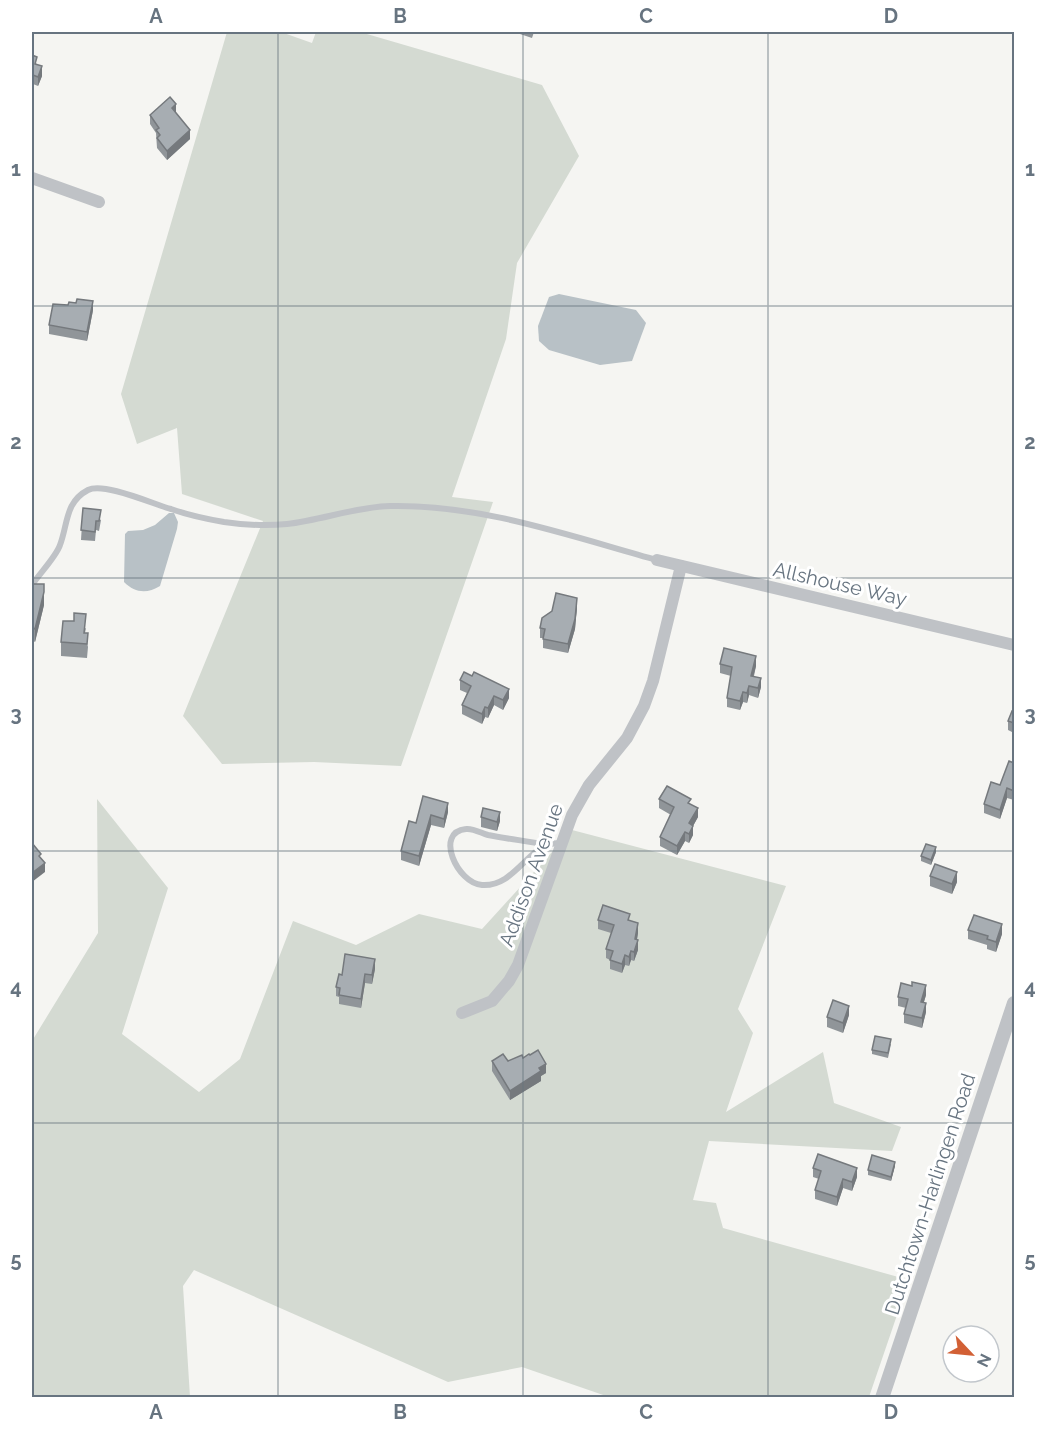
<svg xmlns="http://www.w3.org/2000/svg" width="1046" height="1429" viewBox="0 0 1046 1429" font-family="Raleway,sans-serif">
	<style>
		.green { fill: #d4dad2 }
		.water { fill: #b8c1c6 }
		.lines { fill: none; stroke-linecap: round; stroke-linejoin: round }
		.service { stroke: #bfc2c6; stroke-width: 6 }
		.minor { stroke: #bfc2c6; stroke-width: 12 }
		.tertiary { stroke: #bfc2c6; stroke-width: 14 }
		.wall { fill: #909599 }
		.shaded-wall { fill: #75797d }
		.building { fill: #a7adb2; stroke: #75797d; stroke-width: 1.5 }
		.grid { fill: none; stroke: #677480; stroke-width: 1.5; stroke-opacity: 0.55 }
		.labels { text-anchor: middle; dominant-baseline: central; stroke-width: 6; stroke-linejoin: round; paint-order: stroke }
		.street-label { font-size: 20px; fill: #677480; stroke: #fff }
		.neatline { fill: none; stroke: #677480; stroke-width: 2 }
		.grid-label { font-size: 20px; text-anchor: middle; font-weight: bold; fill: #677480 }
	</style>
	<rect width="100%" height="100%" fill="#f5f5f2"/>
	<g class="green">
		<path d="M227,32H281L312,43L316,32H360L542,85L579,156L517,263L506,339L452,497L493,502L401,766L314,762L222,764L183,716L263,521L182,494L177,428L137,444L121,394Z"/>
		<path d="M97,799L168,888L122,1034L199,1092L240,1059L293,921L356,945L419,914L482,929L572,830L786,886L738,1009L753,1033L726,1112L823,1052L834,1103L901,1127L892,1151L709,1141L693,1200L716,1203L723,1228L909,1280L869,1397H609L522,1367L448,1382L194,1270L183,1286L190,1397H32V1041L98,933Z"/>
	</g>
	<g class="water">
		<path d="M559,294L636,310L646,323L632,361L600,365L549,350L539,341L538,326L549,297Z"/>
		<path d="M169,513H174L178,522L177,529L160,586C147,594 135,593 124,582L125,534L128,531L143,530L155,525Z"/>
	</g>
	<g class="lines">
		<g class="service">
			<path d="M32,585C39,574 56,557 60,545C68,524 65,502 88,490C104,482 153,504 171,509C188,515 206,519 224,522C245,525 266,526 287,524C322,520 355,507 390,506C481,504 570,536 657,560"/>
			<path d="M548,845C528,841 507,839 488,835C481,833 473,828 466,829C434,832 457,883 482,885C512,887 526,852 548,845C552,843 557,843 562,843"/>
		</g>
		<g class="minor">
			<path d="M32,178L99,202"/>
			<path d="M657,560L1014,645"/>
			<path d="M462,1013L492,1001L509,981L518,965L572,815L589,785L627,738L644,706L653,681L681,566"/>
		</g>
		<path class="tertiary" d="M882,1398L1014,1003"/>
	</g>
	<g class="wall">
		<path d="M520,32H534L532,38L520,34Z"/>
		<path d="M32,55L37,65L42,76L38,86L33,84L32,90Z"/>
		<path d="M176,113L190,139L167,160L157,148L156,133L150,124V115Z"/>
		<path d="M93,310L87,341L49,334V325Z"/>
		<path d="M83,508L101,520L99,531L96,530L95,541L81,540Z"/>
		<path d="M32,584L44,605L35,642L32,640Z"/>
		<path d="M577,607L575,629L568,653L543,648V638H540V628Z"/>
		<path d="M86,628L85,633L88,647L87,658L61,656V642Z"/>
		<path d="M720,664L756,666L754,676L761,687L758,698L749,695L747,703L743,702L740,710L727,707V698L731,676L720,673Z"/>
		<path d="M460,680L509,698L503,710L494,705L488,718L485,717L482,724L462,714V705L467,693L460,690Z"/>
		<path d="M1014,712V733L1008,730V721Z"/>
		<path d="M1014,763V800L1007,798L1000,819L984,813V804L1000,785Z"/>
		<path d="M423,796L448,812L444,828L431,825L419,866L401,860V851L416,823Z"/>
		<path d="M659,799L691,804L698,817L693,826V835L689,843L685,841L677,855L660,846V837L671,815L659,808Z"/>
		<path d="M481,817L500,821L497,831L481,827Z"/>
		<path d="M936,852L931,865L921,861V856Z"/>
		<path d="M930,876L957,882L952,894L930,886Z"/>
		<path d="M598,920H630L638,933L637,940L638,950L634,961L631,960L629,966L625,965L622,973L610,969V960L606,958V949L611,933L598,929Z"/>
		<path d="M968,930L1002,934L996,952L987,949V945L968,939Z"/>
		<path d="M375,969L372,984L365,983L361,1008L339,1004V997L336,996V987L342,975Z"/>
		<path d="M926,995L924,1002L926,1012L922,1028L904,1023V1014L906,1008L898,1006V997Z"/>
		<path d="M849,1015L843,1033L827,1027V1017Z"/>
		<path d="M891,1044L888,1058L872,1054V1050Z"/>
		<path d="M523,1058L546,1073L541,1076V1081L510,1100L492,1071V1061H508Z"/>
		<path d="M895,1166L891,1181L868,1175V1170Z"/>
		<path d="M813,1168L857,1177L852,1191L843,1188L837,1206L815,1199V1190L819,1179L813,1177Z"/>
	</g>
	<g class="shaded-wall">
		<path d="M42,66V76L38,86V77Z"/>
		<path d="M33,75V84L32,90V80Z"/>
		<path d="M176,104V114L172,108Z"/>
		<path d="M190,130V139L167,160V151Z"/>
		<path d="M93,301V310L87,341V332Z"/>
		<path d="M44,592V605L35,642V629Z"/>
		<path d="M577,598V607L575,629L568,653V644Z"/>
		<path d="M756,656V666L751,685V676Z"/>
		<path d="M761,678V687L758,698V688Z"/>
		<path d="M749,686V695L747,703V693Z"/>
		<path d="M509,689V698L503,710V700Z"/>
		<path d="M743,692V702L740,710V701Z"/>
		<path d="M494,696V705L488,718V708Z"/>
		<path d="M485,707V717L482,724V714Z"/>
		<path d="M1007,788V798L1000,819V810Z"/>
		<path d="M448,803V812L444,828V819Z"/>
		<path d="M698,808V817L693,826V835L689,843V823Z"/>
		<path d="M500,812V821L497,831V822Z"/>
		<path d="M431,815V825L419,866V856Z"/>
		<path d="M685,832V841L677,855V846Z"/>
		<path d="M936,847V852L931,865V860Z"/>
		<path d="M45,863V872L32,882V873Z"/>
		<path d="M957,872V882L952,894V884Z"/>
		<path d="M638,923V933L635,949V939Z"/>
		<path d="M1002,924V934L996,952V942Z"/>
		<path d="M638,940V950L634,961V952Z"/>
		<path d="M631,951V960L629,966V957Z"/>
		<path d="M625,955V965L622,973V964Z"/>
		<path d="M375,959V969L372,984V975Z"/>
		<path d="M365,974V983L361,1008V999Z"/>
		<path d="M926,985V995L921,1011V1002Z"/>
		<path d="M926,1003V1012L922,1028V1018Z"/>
		<path d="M849,1006V1015L843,1033V1023Z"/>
		<path d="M546,1064V1073L541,1076V1081L510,1100V1091L539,1068Z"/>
		<path d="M895,1162V1166L891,1181V1177Z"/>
		<path d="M857,1168V1177L852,1191V1182Z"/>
		<path d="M843,1179V1188L837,1206V1197Z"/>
	</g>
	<g class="building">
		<path d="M32,55L37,57L35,64L42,66L38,77L33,75L32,80Z"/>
		<path d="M170,97L176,104L172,108L190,130L167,151L157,138L160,135L156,130L159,128L150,115Z"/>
		<path d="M77,299L93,301L87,332L49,325L53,304L68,305L69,302L76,303Z"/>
		<path d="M83,508L101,510L99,521H96L95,532L81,530Z"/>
		<path d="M32,584H44V592L35,629L32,627Z"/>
		<path d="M556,593L577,598L575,619L568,644L543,639L545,629L540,628L542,618L552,611Z"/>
		<path d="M74,613L86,614L84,633H88L87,644L61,642L63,621H74Z"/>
		<path d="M724,648L756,656L751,676L761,678L758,688L749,686L747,693L743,692L740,701L727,698L732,667L720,664Z"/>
		<path d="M464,672L472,676L474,672L509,689L503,700L494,696L488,708L485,707L482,714L462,705L471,686L460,680Z"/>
		<path d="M1012,711L1014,712V723L1008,721Z"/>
		<path d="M1009,761L1014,763V791L1007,788L1000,810L984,804L991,782L1000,785Z"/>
		<path d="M667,786L691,799L688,803L698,808L689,823L693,826L689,834L685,832L677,846L660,837L674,807L659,799Z"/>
		<path d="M423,796L448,803L444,819L431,815L419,856L401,851L409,821L416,823Z"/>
		<path d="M483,808L500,812L497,822L481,817Z"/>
		<path d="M32,843L41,854L39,856L45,863L32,873Z"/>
		<path d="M926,844L936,847L931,860L921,856Z"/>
		<path d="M935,864L957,872L952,884L930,876Z"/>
		<path d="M603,905L630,914L628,920L638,923L635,939L638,940L634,952L631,951L629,957L625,955L622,964L610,960L613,951L606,949L614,925L598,920Z"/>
		<path d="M974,915L1002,924L996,942L987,939L988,936L968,930Z"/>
		<path d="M345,954L375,959L372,975L365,974L361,999L339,995L340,988L336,987L339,974L342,975Z"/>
		<path d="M912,982L926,985L921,1002L926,1003L922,1018L904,1014L908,999L898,997L901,983L912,986Z"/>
		<path d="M833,1000L849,1006L843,1023L827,1017Z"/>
		<path d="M875,1036L891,1039L888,1053L872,1050Z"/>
		<path d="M538,1050L546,1064L539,1068L541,1071L510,1091L492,1061L503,1054L508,1061L522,1055L523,1058L529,1054L530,1055Z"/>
		<path d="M818,1154L857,1168L852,1182L843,1179L837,1197L815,1190L821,1171L813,1168Z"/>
		<path d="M872,1155L895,1162L891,1177L868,1170Z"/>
	</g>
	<path class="grid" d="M278,32V1398M523,32V1398M768,32V1398M32,306H1014M32,578H1014M32,851H1014M32,1123H1014"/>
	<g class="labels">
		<g class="street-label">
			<text transform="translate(840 584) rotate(13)">Allshouse Way</text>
			<text transform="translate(531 875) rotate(-70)">Addison Avenue</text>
			<text transform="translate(930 1194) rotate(-72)">Dutchtown-Harlingen Road</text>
		</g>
	</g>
	<rect width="1046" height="1429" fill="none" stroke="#ffffff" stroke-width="66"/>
	<g transform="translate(971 1354) rotate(116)"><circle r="28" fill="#ffffff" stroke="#c2c7cc" stroke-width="1.5"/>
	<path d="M0-4.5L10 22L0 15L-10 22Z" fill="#d26035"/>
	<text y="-9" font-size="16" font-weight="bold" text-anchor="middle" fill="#677480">N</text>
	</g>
	<rect x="33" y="33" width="980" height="1363" class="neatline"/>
	<g class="grid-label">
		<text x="156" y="23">A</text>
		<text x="400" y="23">B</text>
		<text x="646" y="23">C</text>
		<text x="891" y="23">D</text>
		<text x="16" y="176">1</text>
		<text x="1030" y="176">1</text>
		<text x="16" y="449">2</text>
		<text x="1030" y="449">2</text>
		<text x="16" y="721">3</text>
		<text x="1030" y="721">3</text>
		<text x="16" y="994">4</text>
		<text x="1030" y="994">4</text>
		<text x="16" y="1267">5</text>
		<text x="1030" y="1267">5</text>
		<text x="156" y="1419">A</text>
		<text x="400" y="1419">B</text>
		<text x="646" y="1419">C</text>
		<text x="891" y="1419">D</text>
	</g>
</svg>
